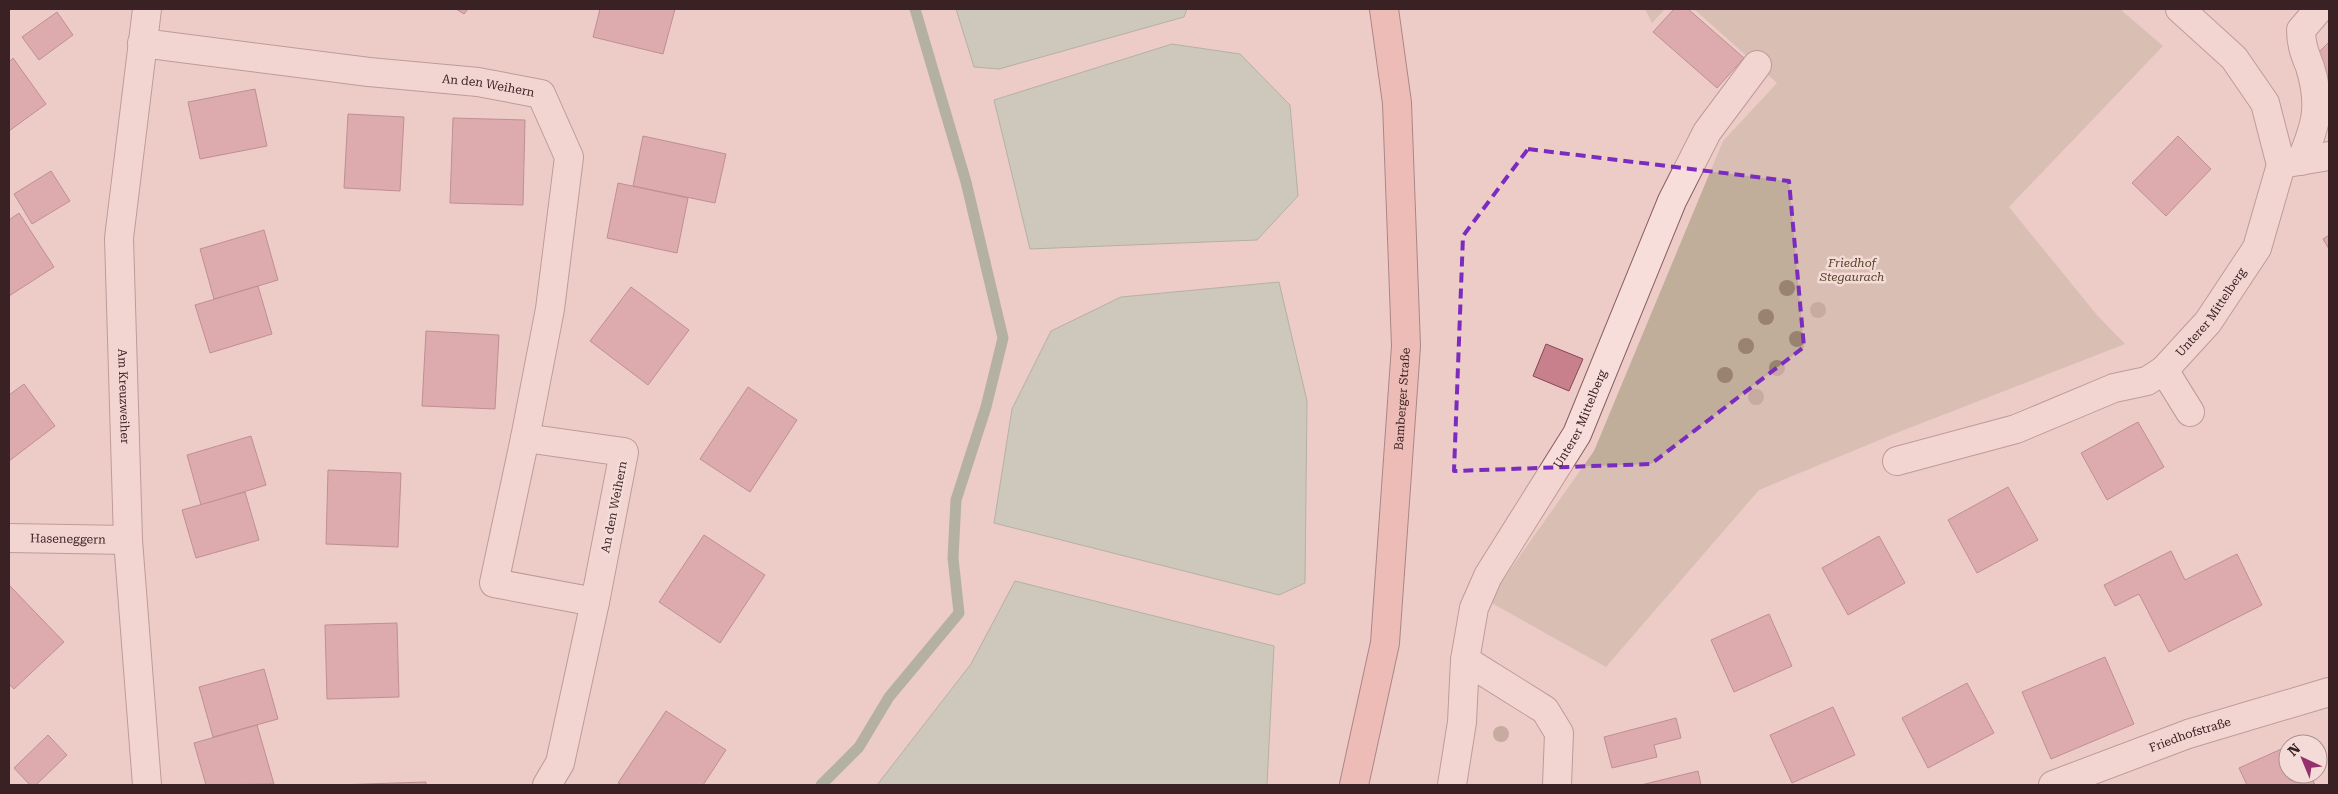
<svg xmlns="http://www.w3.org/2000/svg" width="2338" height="794" viewBox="0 0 2338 794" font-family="'Roboto Serif',serif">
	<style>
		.cemetery { fill: #c0ae9b }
		.water { fill: #a9c1ac; stroke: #709074 }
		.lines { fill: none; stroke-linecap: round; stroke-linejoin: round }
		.stream { stroke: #709074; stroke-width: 11 }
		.building { fill: #c9808d; stroke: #874552 }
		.minor-casing { stroke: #885e61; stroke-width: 30 }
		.major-casing { stroke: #573236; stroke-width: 30 }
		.minor { stroke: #f8dedb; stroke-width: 28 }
		.major { stroke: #eea9a3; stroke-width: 28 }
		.tree { fill: #998270 }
		.marked { fill: none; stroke: #7b2cbf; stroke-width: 4; stroke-dasharray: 10 6; stroke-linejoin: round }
		.labels { text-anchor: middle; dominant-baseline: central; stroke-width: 5; stroke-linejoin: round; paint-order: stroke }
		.street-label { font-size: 12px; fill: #392124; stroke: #f5dbd8 }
		.park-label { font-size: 12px; font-style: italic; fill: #554528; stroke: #f5dbd8 }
	</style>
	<rect width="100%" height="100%" fill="#edccc8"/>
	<g class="cemetery">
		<path d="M1645,9H1665L1652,23Z"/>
		<path d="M1694,9H2120L2163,46L2009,207L2097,315L2125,344L1894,434L1759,490L1606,667L1488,601L1594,451L1723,141L1777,83Z"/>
	</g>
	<g class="water">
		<path d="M956,9H1187L1184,17L999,69L974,67Z"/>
		<path d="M1172,44L1240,54L1290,105L1298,196L1257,240L1030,249L994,100Z"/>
		<path d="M1279,282L1307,401L1305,583L1279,595L994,523L1012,409L1051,331L1121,297Z"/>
		<path d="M1015,581L1274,646L1267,785H877L971,664Z"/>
	</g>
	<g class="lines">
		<path class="stream" d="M821,785L859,747L889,697L959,613L953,558L956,500L986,407L1003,338L966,182L915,9"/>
	</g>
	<g class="building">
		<path d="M456,9H468L464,14Z"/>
		<path d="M600,9H675L663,54L593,37Z"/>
		<path d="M1674,9H1688L1744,58L1717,88L1653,32Z"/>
		<path d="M57,12L73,35L39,60L22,37Z"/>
		<path d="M2329,42V79L2311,60Z"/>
		<path d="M13,58L46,104L9,131V62Z"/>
		<path d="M255,89L267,146L200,159L188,102Z"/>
		<path d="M348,114L404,117L400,191L344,188Z"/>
		<path d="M453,118L525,120L523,205L450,203Z"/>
		<path d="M643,136L726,154L715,203L633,186Z"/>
		<path d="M2178,136L2211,169L2166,216L2132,183Z"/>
		<path d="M51,171L70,201L32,224L14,194Z"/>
		<path d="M618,183L688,198L677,253L607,238Z"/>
		<path d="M19,213L54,267L9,296V220Z"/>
		<path d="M264,230L278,280L214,299L200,249Z"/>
		<path d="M2329,235V249L2323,239Z"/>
		<path d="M258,286L272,334L210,353L195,305Z"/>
		<path d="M631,287L689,330L648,385L590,341Z"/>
		<path d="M426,331L499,335L495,409L422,406Z"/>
		<path d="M1546,344L1583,359L1569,391L1533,376Z"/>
		<path d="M24,384L55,426L9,461V395Z"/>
		<path d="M748,387L797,420L750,492L700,459Z"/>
		<path d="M2138,422L2164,467L2107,500L2081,453Z"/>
		<path d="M251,436L266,485L201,505L187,455Z"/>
		<path d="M328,470L401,473L398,547L326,544Z"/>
		<path d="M2008,487L2038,540L1977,573L1948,520Z"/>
		<path d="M245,492L259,540L196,558L182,510Z"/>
		<path d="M704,535L765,575L720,643L659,602Z"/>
		<path d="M1879,536L1905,583L1848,615L1822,568Z"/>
		<path d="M2171,551L2185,580L2237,554L2262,605L2169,652L2139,594L2115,606L2104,585Z"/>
		<path d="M9,585L64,642L14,689L9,684Z"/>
		<path d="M1769,614L1792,666L1734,692L1711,640Z"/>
		<path d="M397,623L399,697L327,699L325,625Z"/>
		<path d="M2105,657L2134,724L2051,759L2022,692Z"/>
		<path d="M264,669L278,719L213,737L199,687Z"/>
		<path d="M1967,683L1994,733L1928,768L1902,718Z"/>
		<path d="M1833,707L1855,755L1792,783L1770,735Z"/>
		<path d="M666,711L726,750L703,785H622L618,783Z"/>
		<path d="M1676,718L1681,738L1654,745L1657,757L1612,768L1604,737Z"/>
		<path d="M257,725L274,784L206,785L194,743Z"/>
		<path d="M48,735L67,755L36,785H30L14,768Z"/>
		<path d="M2288,746V774H2310L2315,785H2247L2239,768Z"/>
		<path d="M1698,771L1701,785H1641Z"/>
		<path d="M426,782V785H336Z"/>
	</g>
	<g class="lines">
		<defs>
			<g id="minor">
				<path id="s1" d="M147,9L119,238L128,540L147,785"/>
				<path id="s2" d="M142,43L369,72L478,82L541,94L569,157L550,309L525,438L624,452L595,602L560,763L547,785"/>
				<path d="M2301,161C2316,125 2322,106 2310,67C2305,54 2301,45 2301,30L2319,9"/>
				<path d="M2287,163L2329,156"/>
				<path d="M2164,370L2190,412"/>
				<path d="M525,438L494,583L595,602"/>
				<path id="s3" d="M1897,461L2016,429L2114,388L2147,381L2164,370L2208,322L2257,248L2281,165L2265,103L2234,58L2180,9"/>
				<path id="s4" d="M9,538L128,540"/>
				<path d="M1465,660L1545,710L1559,733L1557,785"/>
				<path id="s5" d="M1452,785L1462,722L1465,660L1474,608L1488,576L1577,434L1672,201L1707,132L1757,65"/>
				<path id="s6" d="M2053,785L2188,734L2329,692"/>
			</g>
			<g id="major">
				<path id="s7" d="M1354,785L1385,643L1406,346L1397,103L1384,9"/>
			</g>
		</defs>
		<use href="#minor" class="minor-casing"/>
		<use href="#major" class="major-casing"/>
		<use href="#minor" class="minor"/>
		<use href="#major" class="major"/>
	</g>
	<g class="tree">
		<circle cx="1787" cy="288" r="8"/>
		<circle cx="1818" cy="310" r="8"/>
		<circle cx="1766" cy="317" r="8"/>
		<circle cx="1797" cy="339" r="8"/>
		<circle cx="1746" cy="346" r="8"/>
		<circle cx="1777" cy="368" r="8"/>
		<circle cx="1725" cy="375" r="8"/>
		<circle cx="1756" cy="397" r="8"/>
		<circle cx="1501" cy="734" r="8"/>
	</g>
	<path d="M0 0H2338V794H0ZM1528,149L1789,181L1804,347L1651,464L1454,471L1463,236Z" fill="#edccc8" fill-opacity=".55" fill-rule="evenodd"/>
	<path class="marked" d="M1528,149L1789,181L1804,347L1651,464L1454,471L1463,236Z"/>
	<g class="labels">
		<g class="street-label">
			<text stroke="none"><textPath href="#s2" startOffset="349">An den Weihern</textPath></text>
			<text stroke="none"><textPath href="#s3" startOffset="358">Unterer Mittelberg</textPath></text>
			<text stroke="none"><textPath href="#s1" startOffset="389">Am Kreuzweiher</textPath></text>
			<text stroke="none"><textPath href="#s7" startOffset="390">Bamberger Straße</textPath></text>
			<text stroke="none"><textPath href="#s5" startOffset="396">Unterer Mittelberg</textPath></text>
			<text transform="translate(614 507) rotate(-79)">An den Weihern</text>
			<text stroke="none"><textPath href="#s4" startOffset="59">Haseneggern</textPath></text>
			<text stroke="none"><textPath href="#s6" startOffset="146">Friedhofstraße</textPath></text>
		</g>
		<g class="park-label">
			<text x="1852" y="263">Friedhof<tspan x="1852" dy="14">Stegaurach</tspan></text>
		</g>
	</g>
	<rect width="2338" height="794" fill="none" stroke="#392124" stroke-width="20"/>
	<g transform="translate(2303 759) rotate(316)"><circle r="24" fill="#f5dbd8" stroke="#aa9190"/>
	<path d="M0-4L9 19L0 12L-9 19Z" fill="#95306d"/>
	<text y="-8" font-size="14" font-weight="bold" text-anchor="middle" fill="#392124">N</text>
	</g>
</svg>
